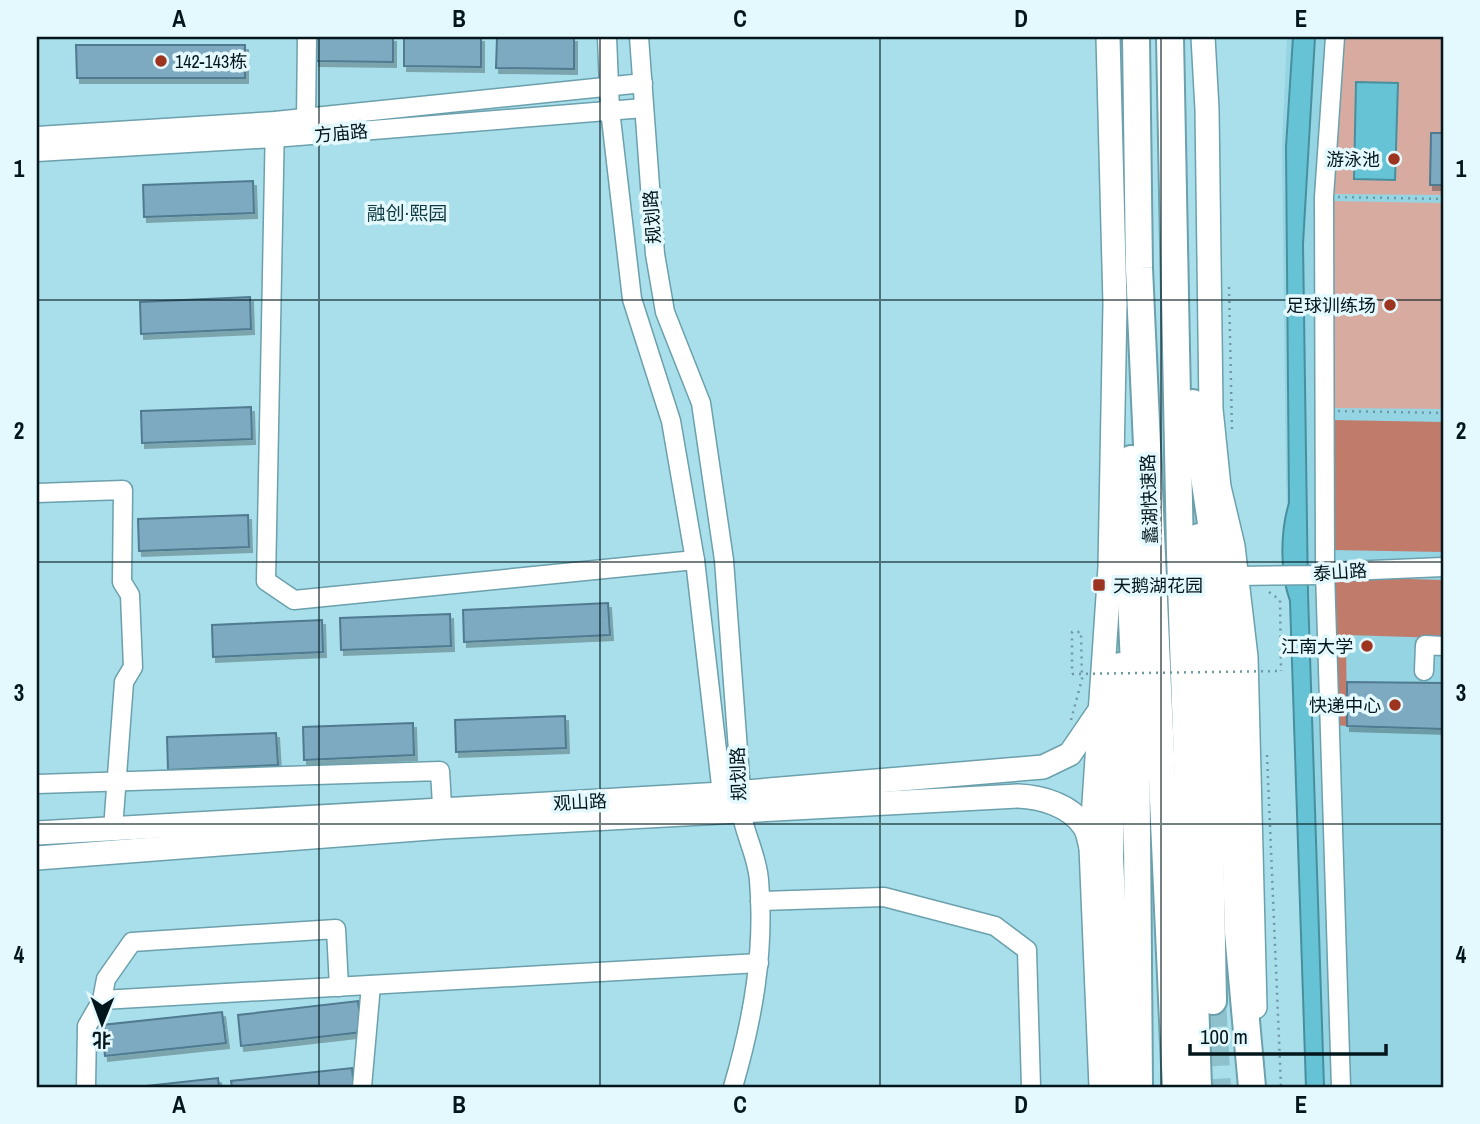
<svg xmlns="http://www.w3.org/2000/svg" width="1480" height="1124" viewBox="0 0 1480 1124" font-family="'Archivo Narrow','Noto Sans SC',sans-serif">
	<style>
		.built { fill: #94d4e3 }
		.green { fill: #d8aba1 }
		.forest { fill: #c17b6b }
		.water { fill: #66c3d6; stroke: #488f9e; stroke-width: 2 }
		.building { fill: #7da9c1; stroke: #4f7a90; stroke-width: 2; filter: url(#shadow) }
		.lines { fill: none; stroke-linecap: round; stroke-linejoin: round }
		.highway-tunnel { stroke: #8fc1cc; stroke-width: 26; stroke-dasharray: 26 13; stroke-linecap: butt }
		.minor-casing { stroke: #6ba0ac; stroke-width: 21 }
		.major-casing { stroke: #6ba0ac; stroke-width: 26 }
		.highway-casing { stroke: #6ba0ac; stroke-width: 30 }
		.path { stroke: #6e99a3; stroke-width: 2.5; stroke-dasharray: 2 5; stroke-linecap: butt }
		.minor { stroke: #fff; stroke-width: 18 }
		.major { stroke: #fff; stroke-width: 23 }
		.highway { stroke: #fff; stroke-width: 26 }
		.path-bridge { stroke: #6e99a3; stroke-width: 2.5; stroke-dasharray: 2 5; stroke-linecap: butt }
		.grid { fill: none; stroke: #02161b; stroke-width: 2; stroke-opacity: 0.55 }
		.poi-dot { fill: #9d3420; stroke: #e4f9fe; stroke-width: 2.5 }
		.labels { text-anchor: middle; dominant-baseline: central; stroke-width: 7; stroke-linejoin: round; paint-order: stroke }
		.poi-label { font-size: 18px; fill: #02161b; stroke: #e4f9fe; text-anchor: end }
		.street-label { font-size: 18px; fill: #02161b; stroke: #e4f9fe }
		.neighbourhood-label { font-size: 19px; fill: #0f3941; stroke: #e4f9fe }
		.neatline { fill: none; stroke: #02161b; stroke-width: 2.5 }
		.grid-label { font-size: 23px; text-anchor: middle; font-weight: bold; fill: #02161b }
	</style>
	<defs>
		<filter id="shadow"><feDropShadow dx="3" dy="5" stdDeviation="0" flood-color="#0004"/></filter>
	</defs>
	<rect width="100%" height="100%" fill="#a8dfeb"/>
	<path class="built" d="M1287,37H1443V1087H1305L1286,476L1282,145Z"/>
	<g class="green">
		<path d="M1340,37H1443V195L1330,194Z"/>
		<path d="M1330,201L1443,203V409L1331,408Z"/>
	</g>
	<g class="forest">
		<path d="M1332,420L1443,422V552L1332,550Z"/>
		<path d="M1341,577L1443,580V638L1346,635L1347,726L1333,725L1332,586L1335,579Z"/>
	</g>
	<g class="water">
		<path d="M1293,37H1315L1303,244L1308,594L1324,1087H1306L1290,601C1280,573 1280,532 1289,503L1286,147Z"/>
		<path d="M1356,82L1398,83L1395,180L1354,179Z"/>
	</g>
	<g class="building">
		<path d="M316,37H393V62L316,61Z"/>
		<path d="M404,37H481V67L404,66Z"/>
		<path d="M497,37H574V69L496,68Z"/>
		<path d="M76,45H245V78H77Z"/>
		<path d="M1431,133H1443V185H1430Z"/>
		<path d="M253,181L254,213L144,217L143,185Z"/>
		<path d="M250,297L251,329L141,334L140,302Z"/>
		<path d="M251,407L252,439L142,443L141,411Z"/>
		<path d="M248,515L249,547L139,551L138,519Z"/>
		<path d="M608,603L610,635L464,642L463,610Z"/>
		<path d="M450,614L451,646L341,650L340,618Z"/>
		<path d="M322,620L323,652L213,657L212,625Z"/>
		<path d="M1347,682L1443,683V729L1347,726Z"/>
		<path d="M565,716L566,748L456,752L455,720Z"/>
		<path d="M413,723L414,755L304,760L303,727Z"/>
		<path d="M276,733L278,765L168,770L167,737Z"/>
		<path d="M358,1001L362,1032L241,1046L238,1015Z"/>
		<path d="M222,1012L226,1043L105,1056L102,1025Z"/>
		<path d="M352,1068L354,1087H232L231,1081Z"/>
		<path d="M218,1078L219,1087H137Z"/>
	</g>
	<g class="lines">
		<path class="highway-tunnel" d="M1213,1001L1218,1087"/>
		<defs>
			<g id="minor">
				<path d="M607,37L610,110L632,299L671,421L695,560L722,794L730,803"/>
				<path d="M639,37L655,254L665,312L701,403L724,560L741,791C738,828 756,846 759,880C765,951 753,1019 733,1087"/>
				<path d="M1335,37L1324,197L1325,572L1341,1087"/>
				<path d="M306,118L307,37"/>
				<path d="M275,121L266,581L294,600L695,560"/>
				<path d="M37,136L275,121L643,83"/>
				<path d="M37,152L274,138L644,108"/>
				<path d="M37,493L123,490L122,582L130,595L133,667L124,682L113,829"/>
				<path d="M1236,576L1321,575L1325,572L1443,567"/>
				<path d="M1424,671L1425,645L1443,646"/>
				<path d="M37,784L440,771L443,822"/>
				<path d="M760,901L884,897L995,926L1027,950L1031,1087"/>
				<path d="M102,1000L106,979L132,942L336,929L339,987"/>
				<path d="M86,1087L87,1026L102,1000L759,963"/>
				<path d="M362,1087L371,985"/>
			</g>
			<g id="major">
				<path d="M1203,37L1207,109L1211,409L1219,487L1233,546L1246,657L1255,1007"/>
				<path d="M37,833L722,794L1043,767L1070,754L1098,713"/>
				<path d="M37,858L443,827L1018,796C1041,797 1070,805 1084,826C1088,831 1089,841 1091,847"/>
				<path d="M1101,1087L1091,847L1110,567L1115,304L1108,37"/>
			</g>
			<g id="highway">
				<path d="M1136,37L1139,268L1176,1087"/>
				<path d="M1170,37L1180,554L1198,1087"/>
				<path d="M1193,403L1230,650L1238,932L1252,1087"/>
				<path d="M1131,459L1129,552L1136,711L1139,1087"/>
				<path d="M1199,537L1207,656L1213,1001"/>
				<path d="M1113,1087L1117,1005L1110,858L1112,779L1120,666"/>
			</g>
		</defs>
		<use href="#minor" class="minor-casing"/>
		<use href="#major" class="major-casing"/>
		<use href="#highway" class="highway-casing"/>
		<g class="path">
			<path d="M1338,197L1443,199"/>
			<path d="M1229,287L1232,431"/>
			<path d="M1338,411L1443,413"/>
			<path d="M1269,592L1280,600L1281,671"/>
			<path d="M1071,720L1082,679L1081,632H1072V674"/>
			<path d="M1267,755L1281,1087"/>
		</g>
		<use href="#minor" class="minor"/>
		<use href="#major" class="major"/>
		<use href="#highway" class="highway"/>
		<path class="path-bridge" d="M1072,674L1281,671"/>
	</g>
	<path class="grid" d="M319,37V1087M600,37V1087M880,37V1087M1161,37V1087M37,300H1443M37,562H1443M37,824H1443"/>
	<g class="poi-dot">
		<circle cx="161" cy="61" r="7"/>
		<circle cx="1394" cy="159" r="7"/>
		<circle cx="1390" cy="305" r="7"/>
		<rect x="1092" y="578" width="14" height="14" rx="3.5"/>
		<circle cx="1367" cy="646" r="7"/>
		<circle cx="1395" cy="705" r="7"/>
	</g>
	<g class="labels">
		<g class="poi-label">
			<text x="175" y="61" text-anchor="start">142-143栋</text>
			<text x="1380" y="159">游泳池</text>
			<text x="1376" y="305">足球训练场</text>
			<text x="1113" y="585" text-anchor="start">天鹅湖花园</text>
			<text x="1353" y="646">江南大学</text>
			<text x="1381" y="705">快递中心</text>
		</g>
		<g class="street-label">
			<text transform="translate(341 133) rotate(-5)">方庙路</text>
			<text transform="translate(652 217) rotate(-94)">规划路</text>
			<text transform="translate(1149 499) rotate(-92)">蠡湖快速路</text>
			<text transform="translate(1340 572) rotate(-4)">泰山路</text>
			<text transform="translate(738 774) rotate(-92)">规划路</text>
			<text transform="translate(580 802) rotate(-3)">观山路</text>
		</g>
		<g class="neighbourhood-label">
			<text x="407" y="213">融创·熙园</text>
		</g>
	</g>
	<rect width="1480" height="1124" fill="none" stroke="#e4f9fe" stroke-width="77"/>
	<g transform="translate(102 1023) rotate(181)" stroke="#e4f9fe" stroke-width="5" paint-order="stroke">
	<path d="M0-5L12 26L0 18L-12 26Z" fill="#02161b"/>
	<text y="-10" font-size="19" font-weight="bold" text-anchor="middle" fill="#02161b">北</text>
	</g>
	<path d="M1190 1044v10h196v-10" fill="none" stroke="#02161b" stroke-width="3.5"/>
	<text x="1200" y="1044" font-size="21" fill="#02161b" stroke="#e4f9fe" stroke-width="5" paint-order="stroke">100 m</text>
	<rect x="38" y="38" width="1404" height="1048" class="neatline"/>
	<g class="grid-label">
		<text x="179" y="27">A</text>
		<text x="459" y="27">B</text>
		<text x="740" y="27">C</text>
		<text x="1021" y="27">D</text>
		<text x="1301" y="27">E</text>
		<text x="19" y="177">1</text>
		<text x="1461" y="177">1</text>
		<text x="19" y="439">2</text>
		<text x="1461" y="439">2</text>
		<text x="19" y="701">3</text>
		<text x="1461" y="701">3</text>
		<text x="19" y="963">4</text>
		<text x="1461" y="963">4</text>
		<text x="179" y="1113">A</text>
		<text x="459" y="1113">B</text>
		<text x="740" y="1113">C</text>
		<text x="1021" y="1113">D</text>
		<text x="1301" y="1113">E</text>
	</g>
</svg>
